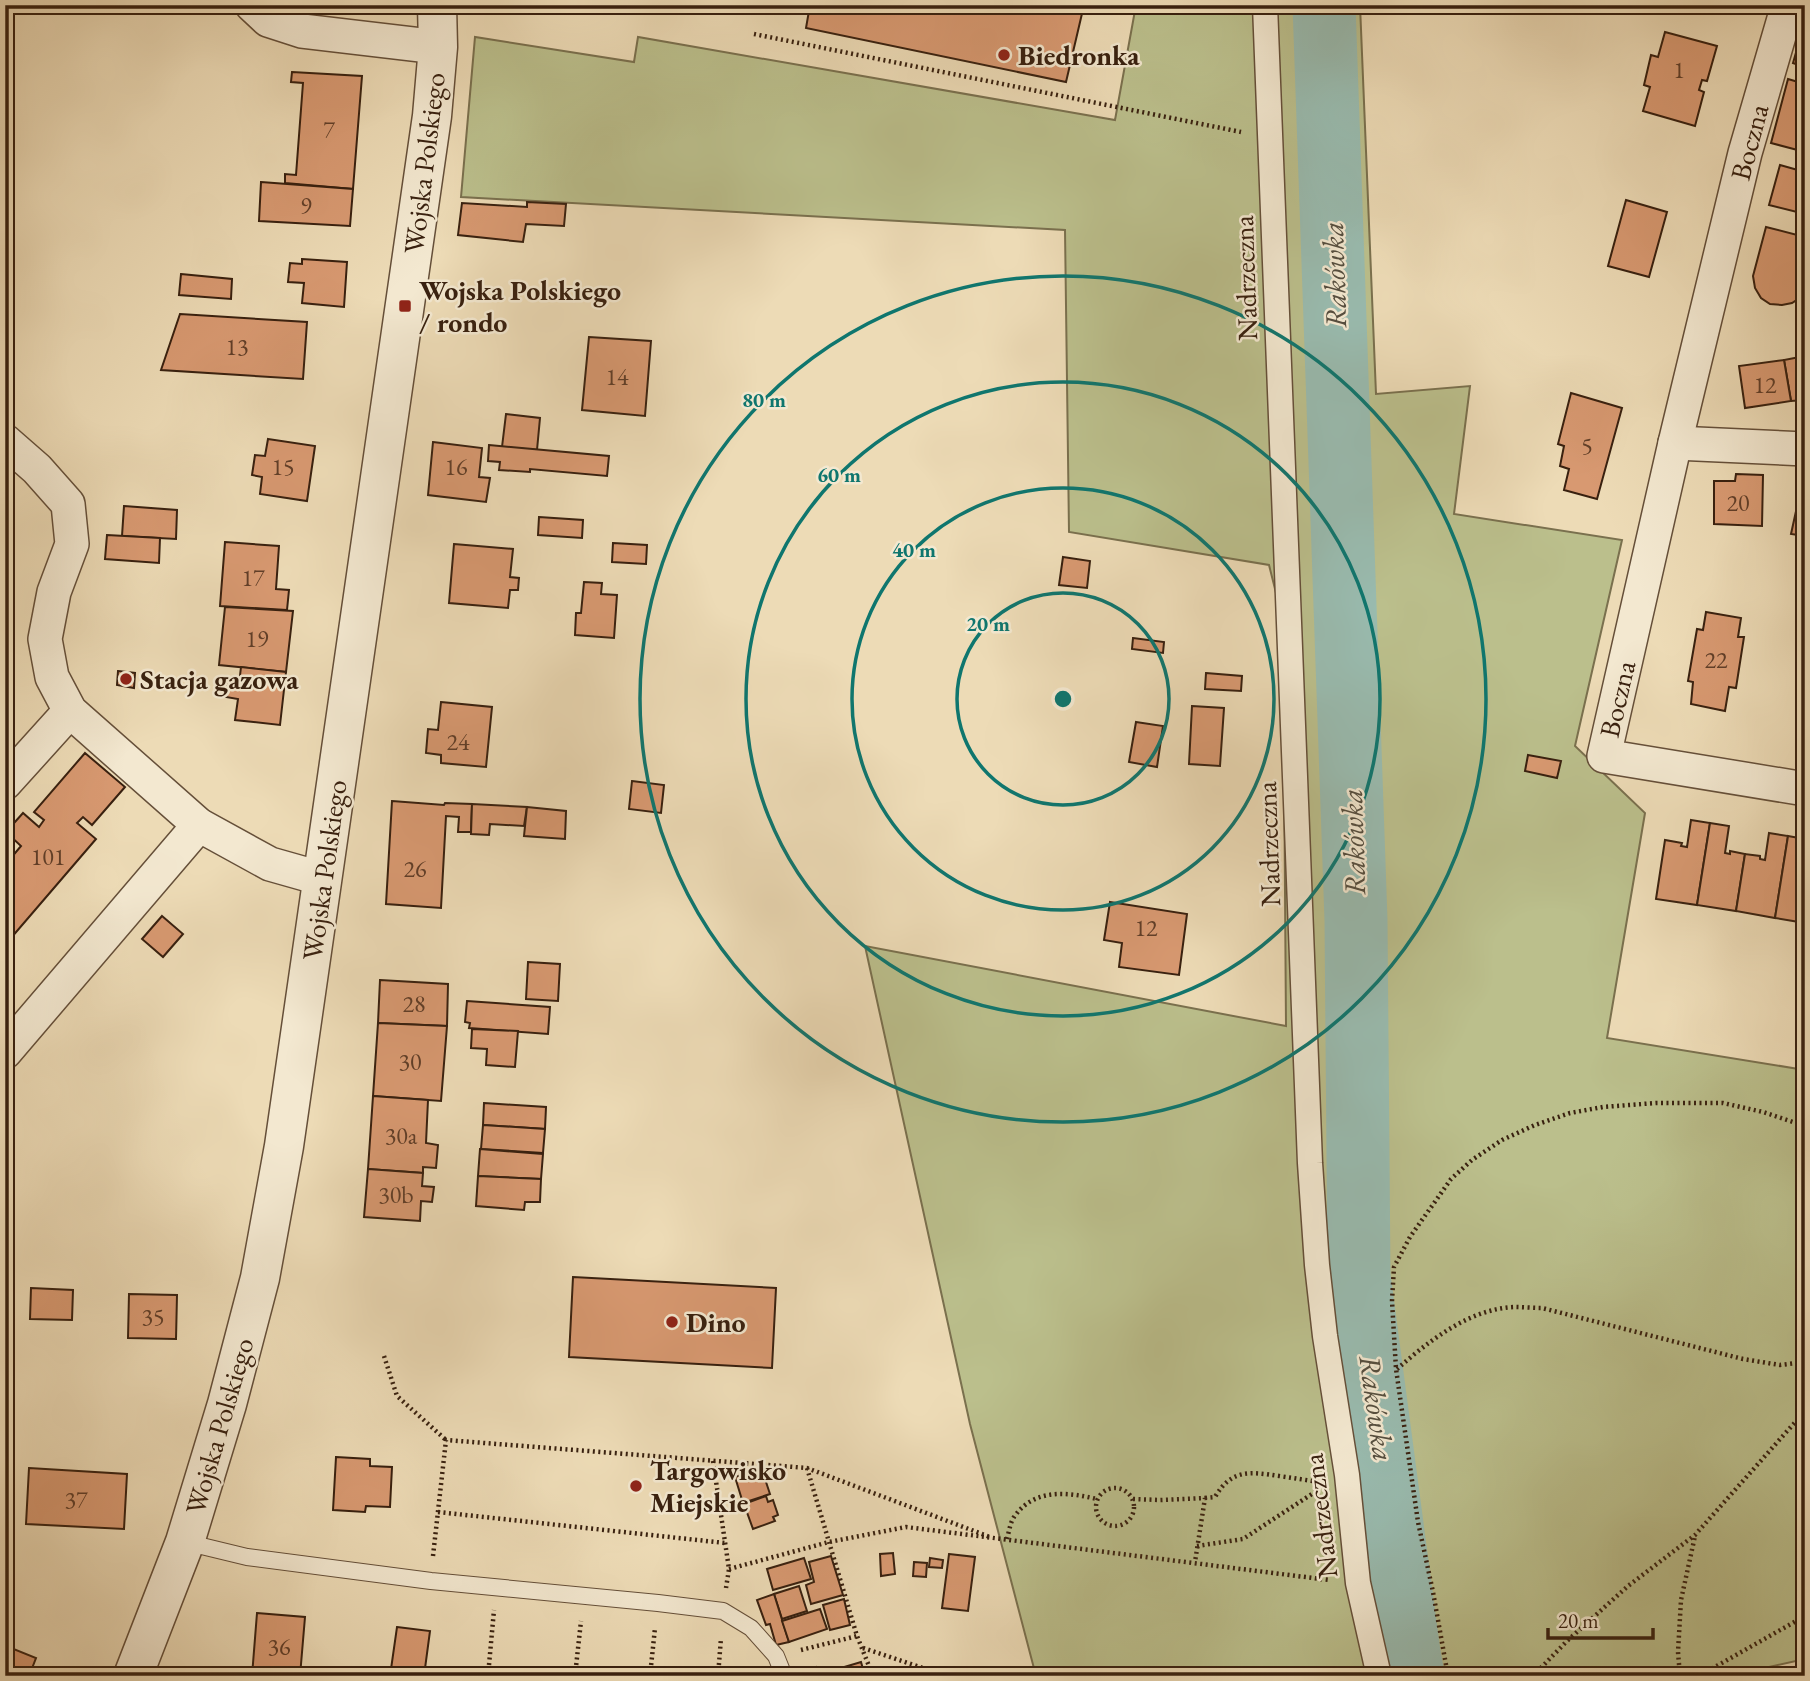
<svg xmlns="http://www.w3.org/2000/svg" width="1810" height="1681" viewBox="0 0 1810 1681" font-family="'EB Garamond',serif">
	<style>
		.green { fill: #bbbf8c; stroke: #7a704e; stroke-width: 2 }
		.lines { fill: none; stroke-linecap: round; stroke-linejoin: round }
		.river { stroke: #99bbaf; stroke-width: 63 }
		.building { fill: #d89971; stroke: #38200f; stroke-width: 2 }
		.service-casing { stroke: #654f39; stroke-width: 18 }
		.pedestrian-casing { stroke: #654f39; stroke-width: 27 }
		.minor-casing { stroke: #654f39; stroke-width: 36 }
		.tertiary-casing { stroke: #654f39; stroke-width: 41 }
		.path { stroke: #38200f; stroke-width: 4.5; stroke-dasharray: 2 3.5; stroke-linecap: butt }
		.service { stroke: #f3e8d0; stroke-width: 16 }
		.pedestrian { stroke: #f3e8d0; stroke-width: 24 }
		.minor { stroke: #f3e8d0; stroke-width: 33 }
		.tertiary { stroke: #f3e8d0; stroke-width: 38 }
		.ring { fill: none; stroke: #0f766e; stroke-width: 3.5 }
		.poi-dot { fill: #8f2418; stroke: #f3e8d0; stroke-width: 2.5 }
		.labels { text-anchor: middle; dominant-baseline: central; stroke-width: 5; stroke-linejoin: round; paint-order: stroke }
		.number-label { font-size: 24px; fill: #603e28 }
		.poi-label { font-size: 28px; font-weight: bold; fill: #38200f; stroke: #f3e8d0; text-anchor: start }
		.street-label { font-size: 28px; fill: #38200f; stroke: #f3e8d0 }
		.water-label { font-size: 30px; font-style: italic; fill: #554e3f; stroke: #f3e8d0 }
		.centre { fill: #0f766e; stroke: #f3e8d0; stroke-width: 3.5 }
		.ring-label { font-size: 21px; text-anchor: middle; font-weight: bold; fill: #0f766e; stroke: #f3e8d0; stroke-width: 5; stroke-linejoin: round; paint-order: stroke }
	</style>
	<rect width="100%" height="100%" fill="#eddbb6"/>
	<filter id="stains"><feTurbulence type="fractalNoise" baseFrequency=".00286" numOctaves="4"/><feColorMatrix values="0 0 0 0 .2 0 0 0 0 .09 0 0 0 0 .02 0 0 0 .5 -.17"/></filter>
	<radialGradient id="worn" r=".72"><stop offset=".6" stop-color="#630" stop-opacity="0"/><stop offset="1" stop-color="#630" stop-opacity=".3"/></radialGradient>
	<path class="green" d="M1136,5H1360L1376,394L1470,386L1454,514L1622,540L1575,746L1645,813L1607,1038L1805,1070V1659L1760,1669L1761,1676H1036L970,1424L865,946L1286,1026L1283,621L1269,565L1069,532L1065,230L461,197L475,37L634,62L638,37L1115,120Z"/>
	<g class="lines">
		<path class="river" d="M1324,5L1356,920L1359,1276L1409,1653L1413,1676"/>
	</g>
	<g class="building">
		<path d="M810,5H1084L1066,82L806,28Z"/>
		<path d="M1805,21V67L1793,63Z"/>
		<path d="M1665,32L1717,46L1707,81L1702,80L1699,90L1704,92L1695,126L1643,111L1650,87L1644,85L1651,55L1658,57Z"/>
		<path d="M292,72L362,76L353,189L285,183V174L296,175L303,83L291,82Z"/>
		<path d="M1788,79L1805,84V152L1771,143Z"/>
		<path d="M1780,165L1805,172V214L1769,205Z"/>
		<path d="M261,182L353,189L350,226L259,221Z"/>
		<path d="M1626,200L1667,212L1649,277L1608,266Z"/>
		<path d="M527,202L566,204L564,226L526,224L523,242L458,235L462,203L527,207Z"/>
		<path d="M1766,227L1805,237V289L1801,297L1792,303L1782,305L1770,304L1761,298L1755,288L1753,276Z"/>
		<path d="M302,259L347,262L344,307L302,303L304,283L288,282L290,263L302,264Z"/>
		<path d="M181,274L232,279L231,299L179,295Z"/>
		<path d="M180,314L307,322L303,379L161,370Z"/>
		<path d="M589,337L651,341L645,416L582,410Z"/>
		<path d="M1805,356V400L1791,401L1784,360Z"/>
		<path d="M1784,360L1791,401L1745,408L1739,366Z"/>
		<path d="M1571,393L1622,408L1597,499L1564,490L1569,469L1560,466L1564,446L1558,444Z"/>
		<path d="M506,414L540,418L537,450L502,447Z"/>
		<path d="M268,439L315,446L307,501L260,494L262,477L252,475L255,455L265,456Z"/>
		<path d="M433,442L482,448L479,477L490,478L486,502L428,495Z"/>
		<path d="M489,445L609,456L607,476L530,469V472L499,470L500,462L488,461Z"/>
		<path d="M1736,474L1763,475L1762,526L1714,524V481H1735Z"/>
		<path d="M1798,502L1805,504V536L1791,534Z"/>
		<path d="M124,506L177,510L176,539L122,536Z"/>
		<path d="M539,517L583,520L582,538L538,535Z"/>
		<path d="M107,535L160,538L159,563L105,559Z"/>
		<path d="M225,542L279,546L276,589L289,590L287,610L220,606Z"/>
		<path d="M613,543L647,545L646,564L612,562Z"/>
		<path d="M454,544L513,549L510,577L519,578L518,590H510L508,608L449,603Z"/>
		<path d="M1063,557L1090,561L1087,588L1059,585Z"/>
		<path d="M584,582L602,583L601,594L617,595L614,638L575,635L576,613H581Z"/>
		<path d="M225,607L293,611L286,672L219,665Z"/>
		<path d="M1706,612L1741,618L1738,637H1744L1736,688L1729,687L1725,711L1691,704L1693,682L1688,681L1697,629L1703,630Z"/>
		<path d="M1133,638L1164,642L1163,653L1132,649Z"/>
		<path d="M241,667L286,672L280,725L235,720L238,699L226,697L228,682L239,684Z"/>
		<path d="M118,671L135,673L134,688L117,685Z"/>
		<path d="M1206,673L1242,676L1241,691L1205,689Z"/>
		<path d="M441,702L492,707L486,767L441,763V755L426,753L428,729L438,730Z"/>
		<path d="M1192,706L1224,708L1220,766L1189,764Z"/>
		<path d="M1136,722L1163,726L1157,767L1129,762Z"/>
		<path d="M85,753L125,787L92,825L83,817L77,823L96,839L5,945V865L21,846L6,832L23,813L39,827L44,820L34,812Z"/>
		<path d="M1528,755L1561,761L1557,778L1525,771Z"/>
		<path d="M632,781L664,785L661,813L629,809Z"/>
		<path d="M392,801L444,805L445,803L472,804L471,832H458L459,817L446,816L441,908L386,904Z"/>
		<path d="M472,804L527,807L524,826L490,824L489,835L471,834Z"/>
		<path d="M527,807L566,811L565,839L524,836Z"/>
		<path d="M1691,820L1710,823L1697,905L1656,899L1665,840L1682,843L1681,846L1687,847Z"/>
		<path d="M1710,823L1729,826L1725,853L1730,854V851L1745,854L1736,911L1697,905Z"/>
		<path d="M1769,833L1788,836L1775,918L1736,911L1745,854L1760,856V859L1765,860Z"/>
		<path d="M1788,836L1805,839L1802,866H1805V923L1775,918Z"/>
		<path d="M1110,902L1187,914L1179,975L1119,967L1122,943L1104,940Z"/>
		<path d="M162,916L183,934L163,957L142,939Z"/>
		<path d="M528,962L560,964L558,1001L526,999Z"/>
		<path d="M380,980L448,984L447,1026L378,1023Z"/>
		<path d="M467,1001L550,1007L548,1034L469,1028L470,1023L465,1022Z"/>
		<path d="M378,1023L447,1026L441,1101L373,1096Z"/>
		<path d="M472,1029L518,1031L515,1067L486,1065L487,1049L471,1048Z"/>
		<path d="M373,1096L428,1100L426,1143L438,1145L436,1168L423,1167V1173L368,1169Z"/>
		<path d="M484,1103L546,1107L545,1129L483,1125Z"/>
		<path d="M483,1125L545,1129L543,1153L481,1149Z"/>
		<path d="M480,1149L543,1154L541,1179L478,1176Z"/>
		<path d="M368,1169L423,1173L422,1186L434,1187L432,1202L421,1201L420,1221L364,1217Z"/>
		<path d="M478,1176L541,1179L540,1202H525L524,1210L476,1206Z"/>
		<path d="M573,1277L776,1288L772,1368L569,1357Z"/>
		<path d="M31,1288L73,1290L72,1320L30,1319Z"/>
		<path d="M129,1294L177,1295L176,1339L128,1338Z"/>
		<path d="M336,1457L370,1459V1466L392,1467L390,1507L366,1506L365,1512L333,1510Z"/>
		<path d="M29,1468L127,1474L124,1529L26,1524Z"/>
		<path d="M755,1471L758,1481L765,1479L770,1494L743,1503L735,1477Z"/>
		<path d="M766,1496L768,1502L773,1500L778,1515L773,1517L775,1521L753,1529L744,1504Z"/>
		<path d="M893,1553L895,1574L881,1576L880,1554Z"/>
		<path d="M949,1554L975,1557L968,1611L942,1608Z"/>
		<path d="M831,1556L843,1595L811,1604L806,1585L814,1582L809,1562Z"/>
		<path d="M804,1558L811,1579L773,1590L767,1569Z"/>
		<path d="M930,1558L943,1560L942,1568L929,1567Z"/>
		<path d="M914,1562L927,1563L926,1577L913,1576Z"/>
		<path d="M799,1586L807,1611L782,1619L774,1594Z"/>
		<path d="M774,1594L789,1642L776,1645L770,1624L766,1625L757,1600Z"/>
		<path d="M844,1599L850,1625L830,1630L823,1605Z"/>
		<path d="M820,1609L827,1629L789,1642L782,1621Z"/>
		<path d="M257,1613L305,1617L300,1676H252Z"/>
		<path d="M397,1627L430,1631L424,1676H390Z"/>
		<path d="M5,1635L10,1637L6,1646L36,1658L29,1676H5Z"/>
		<path d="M861,1662L865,1676H843L841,1668Z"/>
		<path d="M816,1667L820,1676H803L802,1673Z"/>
	</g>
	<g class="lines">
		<defs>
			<path id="service" d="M185,1542L247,1557L431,1581L658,1603L723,1611L751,1628L776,1656L784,1676"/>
			<path id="pedestrian" d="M1265,5L1310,1163L1317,1265L1325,1336L1347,1475L1358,1583L1379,1676"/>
			<g id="minor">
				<path d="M252,5L268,20L302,31L438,47"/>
				<path d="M1788,5L1745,153L1675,443L1604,756L1805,789"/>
				<path d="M5,441L37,469L68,504L72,544L54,592L45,639L52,677L70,711L199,825L270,864L323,879"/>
				<path d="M1675,443L1805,449"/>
				<path d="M5,783L70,711"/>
				<path d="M5,1052L199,825"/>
			</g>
			<path id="tertiary" d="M133,1676L185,1542L227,1404L260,1278L284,1146L432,116L438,47L437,5"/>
		</defs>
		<use href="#service" class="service-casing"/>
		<use href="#pedestrian" class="pedestrian-casing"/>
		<use href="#minor" class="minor-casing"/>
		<use href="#tertiary" class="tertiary-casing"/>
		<g class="path">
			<path d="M754,34L1241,132"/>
			<path d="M384,1356L397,1396L446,1440"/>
			<path d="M1397,1369C1429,1341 1469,1309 1514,1307C1523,1307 1533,1308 1542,1308L1743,1359L1780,1365L1805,1362"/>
			<path d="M713,1461L729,1569L726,1588"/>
			<path d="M807,1468L857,1636L873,1676"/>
			<circle cx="1115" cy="1507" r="19"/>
			<path d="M1205,1498L1215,1497C1232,1468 1251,1472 1279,1476C1293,1478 1306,1480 1319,1482"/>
			<path d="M1133,1499L1160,1500L1205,1498L1195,1562"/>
			<path d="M438,1512L725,1543"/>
			<path d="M1007,1539C1009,1532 1010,1523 1014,1517C1034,1488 1067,1492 1097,1499"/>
			<path d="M1197,1546L1243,1539L1318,1490"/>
			<path d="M433,1556L446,1440L807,1468L990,1537"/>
			<path d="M729,1569L829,1542L906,1527L1329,1580"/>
			<path d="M863,1648L947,1676"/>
			<path d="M801,1650L857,1636"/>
			<path d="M488,1676L494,1610"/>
			<path d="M575,1676L581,1621"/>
			<path d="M650,1676L655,1628"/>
			<path d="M718,1676L721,1638"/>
			<path d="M1448,1676L1433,1592L1418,1522L1396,1369L1392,1301L1394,1267L1410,1237L1451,1179L1472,1160L1502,1140L1535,1125L1570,1113L1603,1107L1656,1103H1723L1763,1112L1805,1126"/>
			<path d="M1533,1676L1567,1641L1628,1586L1695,1535L1805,1411"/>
			<path d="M1680,1676L1678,1652L1681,1600L1695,1536"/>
			<path d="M1704,1676L1706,1672L1805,1616"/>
		</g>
		<use href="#service" class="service"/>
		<use href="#pedestrian" class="pedestrian"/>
		<use href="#minor" class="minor"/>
		<use href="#tertiary" class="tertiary"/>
	</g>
	<g class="ring">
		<circle cx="1063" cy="699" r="106"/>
		<circle cx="1063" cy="699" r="211"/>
		<circle cx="1063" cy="699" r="317"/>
		<circle cx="1063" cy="699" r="423"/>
	</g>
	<g class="poi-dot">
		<circle cx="1004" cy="55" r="7"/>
		<rect x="398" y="299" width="14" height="14" rx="3.5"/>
		<circle cx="126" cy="679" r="7"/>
		<circle cx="672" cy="1322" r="7"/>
		<circle cx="636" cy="1486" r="7"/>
	</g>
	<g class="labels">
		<g class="number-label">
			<text x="1679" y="69">1</text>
			<text x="329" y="129">7</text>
			<text x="306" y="205">9</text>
			<text x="237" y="346">13</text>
			<text x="617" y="376">14</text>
			<text x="1765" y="384">12</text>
			<text x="1587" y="445">5</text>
			<text x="283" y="466">15</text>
			<text x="456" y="466">16</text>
			<text x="1738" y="502">20</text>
			<text x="253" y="577">17</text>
			<text x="257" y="638">19</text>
			<text x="1716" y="659">22</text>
			<text x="458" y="741">24</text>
			<text x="48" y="856">101</text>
			<text x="415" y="868">26</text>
			<text x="1146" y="927">12</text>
			<text x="414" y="1003">28</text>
			<text x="410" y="1061">30</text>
			<text x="401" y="1135">30a</text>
			<text x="396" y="1194">30b</text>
			<text x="153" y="1316">35</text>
			<text x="76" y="1499">37</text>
			<text x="279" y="1646">36</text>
		</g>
		<g class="poi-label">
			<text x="1018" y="55">Biedronka</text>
			<text x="419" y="290">Wojska Polskiego<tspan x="419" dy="32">/ rondo</tspan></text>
			<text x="140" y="679">Stacja gazowa</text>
			<text x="686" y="1322">Dino</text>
			<text x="650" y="1470">Targowisko<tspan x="650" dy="32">Miejskie</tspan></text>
		</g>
		<g class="street-label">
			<text transform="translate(1749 142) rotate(-75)">Boczna</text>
			<text transform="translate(424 163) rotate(-83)">Wojska Polskiego</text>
			<text transform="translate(1245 278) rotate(-92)">Nadrzeczna</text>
			<text transform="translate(1617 699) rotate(-77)">Boczna</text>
			<text transform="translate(1268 844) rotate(-92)">Nadrzeczna</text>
			<text transform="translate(324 870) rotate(-82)">Wojska Polskiego</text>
			<text transform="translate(219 1426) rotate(-74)">Wojska Polskiego</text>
			<text transform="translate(1320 1516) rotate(-97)">Nadrzeczna</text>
		</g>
		<g class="water-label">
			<text transform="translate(1334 275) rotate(-92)">Rakówka</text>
			<text transform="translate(1353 842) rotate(-92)">Rakówka</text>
			<text transform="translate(1377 1408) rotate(82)">Rakówka</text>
		</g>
	</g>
	<circle cx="1063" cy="699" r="10" class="centre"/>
	<g class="ring-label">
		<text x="764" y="407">80 m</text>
		<text x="839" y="482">60 m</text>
		<text x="914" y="557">40 m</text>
		<text x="988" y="631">20 m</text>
	</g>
	<rect width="1810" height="1681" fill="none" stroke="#eddbb6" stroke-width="28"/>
	<rect x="7" y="7" width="1796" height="1667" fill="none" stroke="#38200f" stroke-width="3.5"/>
	<rect x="14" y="14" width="1782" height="1653" fill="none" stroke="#38200f" stroke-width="2"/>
	<path d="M1548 1628v10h105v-10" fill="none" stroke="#38200f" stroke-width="3.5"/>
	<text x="1558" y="1628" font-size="21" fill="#38200f" stroke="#f3e8d0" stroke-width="5" paint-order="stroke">20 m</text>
	<rect width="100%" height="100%" filter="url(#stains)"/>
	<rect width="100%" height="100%" fill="url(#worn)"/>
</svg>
